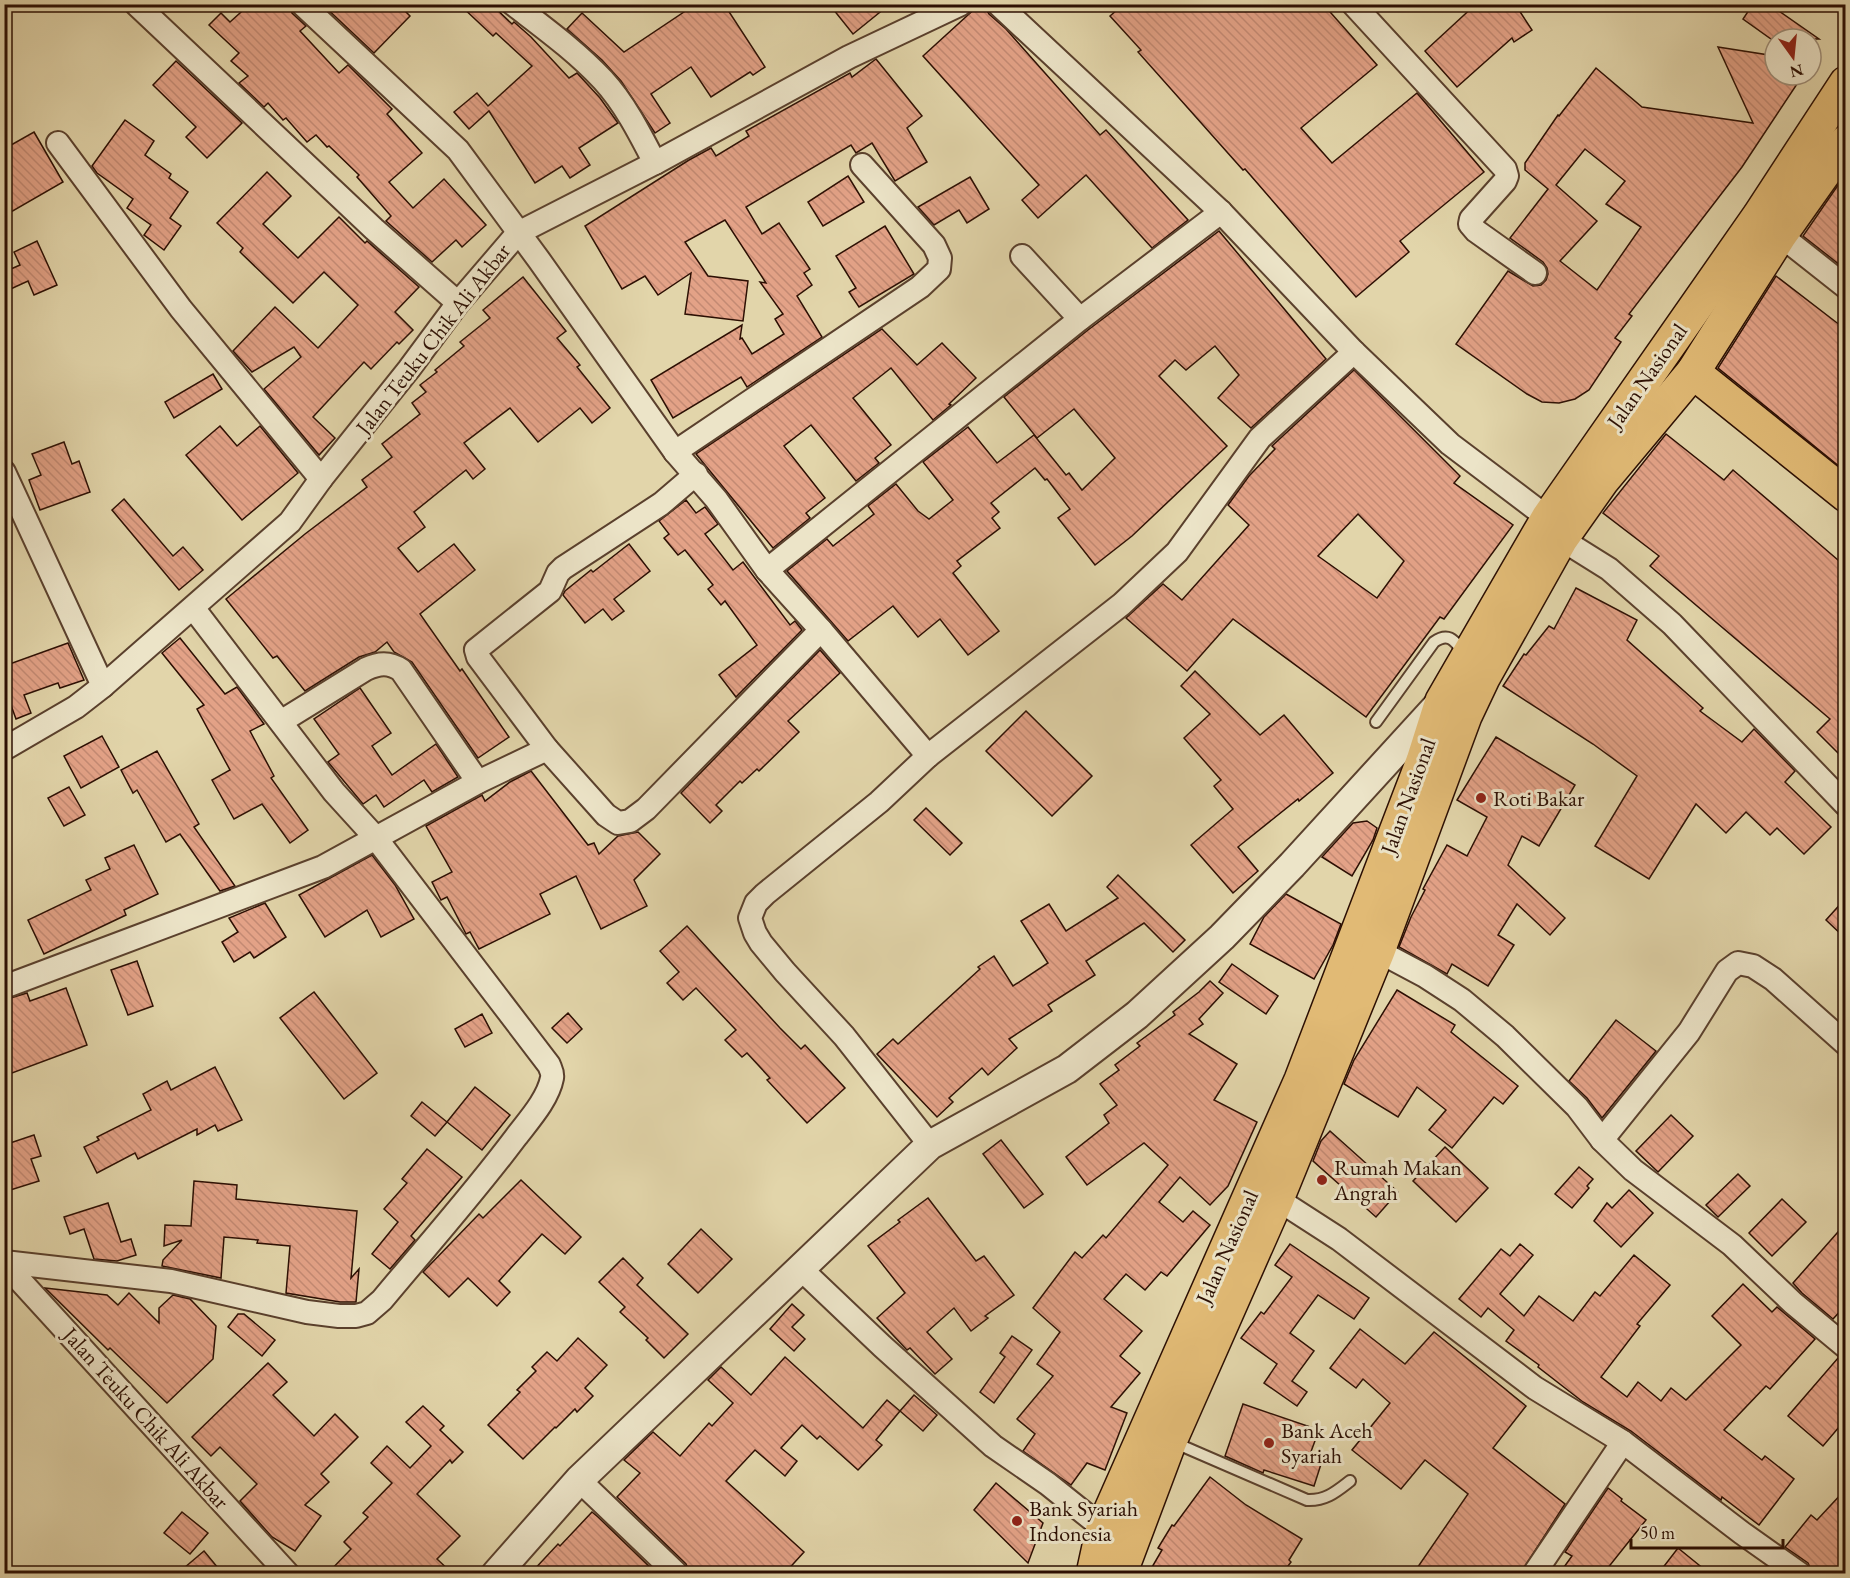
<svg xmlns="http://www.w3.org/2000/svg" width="1850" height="1578" viewBox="0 0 1850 1578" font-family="'EB Garamond',serif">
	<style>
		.building { fill: url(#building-back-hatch); stroke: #2c0f03; stroke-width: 1.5; fill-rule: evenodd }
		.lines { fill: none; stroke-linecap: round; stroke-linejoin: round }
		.service-casing { stroke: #5a402d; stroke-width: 14 }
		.minor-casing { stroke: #5a402d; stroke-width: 26 }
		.tertiary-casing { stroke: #5a402d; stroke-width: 32 }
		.trunk-casing { stroke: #2c0f03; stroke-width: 36 }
		.service { stroke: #ece4c8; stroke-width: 10 }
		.minor { stroke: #ece4c8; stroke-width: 22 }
		.tertiary { stroke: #ece4c8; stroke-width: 28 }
		.trunk { stroke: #e1ba75; stroke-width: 33 }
		.poi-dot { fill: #8f2418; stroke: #ece4c8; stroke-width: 2 }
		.labels { text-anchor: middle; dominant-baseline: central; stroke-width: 6; stroke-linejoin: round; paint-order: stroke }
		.street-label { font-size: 22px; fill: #2c0f03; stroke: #ece4c8 }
		.poi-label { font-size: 22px; fill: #2c0f03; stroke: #ece4c8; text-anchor: start }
	</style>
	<defs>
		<pattern id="building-back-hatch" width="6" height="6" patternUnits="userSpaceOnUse" patternTransform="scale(1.5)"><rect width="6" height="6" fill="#e3a287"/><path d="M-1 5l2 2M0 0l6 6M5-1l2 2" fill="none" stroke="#c38a73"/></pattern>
	</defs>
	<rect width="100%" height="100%" fill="#e2d5aa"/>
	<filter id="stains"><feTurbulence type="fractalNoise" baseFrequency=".00333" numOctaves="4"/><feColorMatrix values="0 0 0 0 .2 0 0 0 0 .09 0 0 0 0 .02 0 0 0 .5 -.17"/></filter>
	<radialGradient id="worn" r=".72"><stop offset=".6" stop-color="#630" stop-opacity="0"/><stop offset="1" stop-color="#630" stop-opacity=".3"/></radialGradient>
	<g class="building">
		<path d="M250,4H289L292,13L306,26L300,31L339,73L348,65L392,109L387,114L422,153L389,182L413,208L444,179L486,225L462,247L456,240L432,262L386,221L391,216L357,177L359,175L329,146L327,147L316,135L307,142L286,118L283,120L268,103L264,107L239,83L248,76L231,61L239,53L209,25L221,13L230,22Z"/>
		<path d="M322,4H398L410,16L374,53Z"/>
		<path d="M459,4H491L512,24L514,22L531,37L569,78L577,73L600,98L618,123L579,148L590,165L570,178L562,166L535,183L489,111L469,129L454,112L477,93L488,106L532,66L496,33L493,36Z"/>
		<path d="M696,4H724L765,67L753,75L750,72L711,97L691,67L651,94L670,123L655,133L621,81L602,60L567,29L582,13L624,52Z"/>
		<path d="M829,4H890L853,34Z"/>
		<path d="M980,4H983L989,14L1006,29L1100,135L1106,130L1188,220L1152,248L1086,175L1038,218L1022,200L1039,185L923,56Z"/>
		<path d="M1124,4H1323L1377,65L1301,128L1332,163L1417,93L1484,172L1400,241L1409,252L1356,297L1245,169L1243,170L1138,52L1141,50L1110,16Z"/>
		<path d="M1476,4H1515L1532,30L1514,42L1512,38L1457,87L1425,51Z"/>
		<path d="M1753,4H1769L1819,39H1771L1743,19Z"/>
		<path d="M1718,47L1775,56V75H1803L1742,167L1629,314L1632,316L1615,338L1621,342L1589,390L1575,399L1559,403L1542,402L1527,394L1456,344L1508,271L1533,286L1541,285L1546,280L1548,274L1547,268L1543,262L1510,238L1548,189L1525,170V163L1558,115L1559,116L1596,68L1642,107L1753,123ZM1585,149L1625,181L1606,204L1641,227L1597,290L1560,261L1597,221L1556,185Z"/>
		<path d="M876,59L922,116L907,128L927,162L895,181L872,143L856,153L851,145L746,207L762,234L779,223L810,269L804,273L812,285L797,296L822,337L747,387L741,377L673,418L651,380L742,325L740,339L742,338L752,354L784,334L775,319L783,314L760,282L766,283L725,220L685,242L708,276L748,281L743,321L685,314L691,273L658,295L645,276L622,289L585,226L689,160L711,148L716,156L749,136L746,131L850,73L852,77Z"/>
		<path d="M176,61L242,123L207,158L186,137L196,127L153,85Z"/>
		<path d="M125,120L154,141L145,155L171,174L169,178L188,192L170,218L181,226L164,250L144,235L151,225L127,208L133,199L97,173L92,166Z"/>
		<path d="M34,132L63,182L4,216V149Z"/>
		<path d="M267,172L291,196L263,224L298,258L339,217L365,243L367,241L419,287L395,312L413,330L399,344L397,342L371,369L364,362L313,417L335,438L319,455L264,389L301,357L294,347L252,372L233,351L275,307L318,348L358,305L324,272L293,303L240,252L243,248L217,223Z"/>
		<path d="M1845,175V269L1803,236Z"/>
		<path d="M848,176L864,202L823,226L808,202Z"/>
		<path d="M970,177L989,209L967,223L959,210L934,225L918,207Z"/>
		<path d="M885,226L914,274L859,307L849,292L856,288L836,256Z"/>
		<path d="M1219,231L1326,359L1251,428L1218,398L1239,375L1215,346L1186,370L1175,360L1159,376L1227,446L1132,536L1095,565L1058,518L1070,509L1047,479L1045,480L1035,468L991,503L999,512L992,518L1000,528L957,561L961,566L953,573L999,631L968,655L940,619L918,637L893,606L848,641L787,571L827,539L833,546L874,514L868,506L896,484L918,511L929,519L953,500L923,462L968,427L997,463L1034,435L1066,475L1069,473L1082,490L1115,458L1074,409L1037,438L1004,397L1088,330Z"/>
		<path d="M37,241L57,285L34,295L28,281L4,292V272L20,265L14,252Z"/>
		<path d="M1776,276L1845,329V471L1718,368Z"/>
		<path d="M523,277L566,331L557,338L580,365L577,367L610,408L592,423L580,408L538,442L510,408L464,443L485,469L473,479L466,470L414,512L425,527L398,548L418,572L454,544L475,570L420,614L460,671L462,669L509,737L478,758L412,662L394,652L387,642L375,652L359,657L305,691L277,656L273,658L226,599L305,534L367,487L362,480L392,457L382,444L420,414L412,403L426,392L420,385L437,372L435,370L464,346L460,342L490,318L483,310Z"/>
		<path d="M882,329L917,365L942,343L976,378L949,404L951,405L933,420L891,368L853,398L891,445L875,458L879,463L856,481L811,425L784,446L825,498L806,513L810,518L773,548L696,454Z"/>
		<path d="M1354,370L1460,476L1454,483L1513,525L1444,619L1440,617L1366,717L1233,619L1187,671L1126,618L1163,584L1182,600L1249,525L1228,505L1249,476L1275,449L1272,446ZM1358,514L1404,561L1377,598L1318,556Z"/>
		<path d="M213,374L222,389L174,418L165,402Z"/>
		<path d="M220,426L237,446L260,426L298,473L242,520L186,455Z"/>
		<path d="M1666,434L1724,480L1733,470L1845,566V760L1817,732L1830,719L1650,566L1659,556L1603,513Z"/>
		<path d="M64,442L72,464L79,461L90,492L40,510L29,480L41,475L32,454Z"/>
		<path d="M124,499L173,556L183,547L203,570L179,590L112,510Z"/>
		<path d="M686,500L696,513L705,507L718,524L705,534L733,570L743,562L790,625L795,621L802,630L736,697L719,675L757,645L725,601L721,605L708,589L713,585L685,550L678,555L664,538L669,534L659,521Z"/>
		<path d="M629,544L650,571L614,599L624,611L612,620L603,609L585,623L563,595L565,591L591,570L593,572Z"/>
		<path d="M1576,588L1637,620L1627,640L1703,708L1700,711L1742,742L1754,729L1795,771L1785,782L1831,827L1804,854L1777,828L1770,835L1746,812L1726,833L1696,804L1649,879L1595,846L1637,776L1593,744L1503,686L1524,654L1526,655L1549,626L1554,629Z"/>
		<path d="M180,638L225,694L237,687L264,724L250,731L274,776L271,778L308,830L290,843L262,804L234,819L212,780L230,770L197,709L204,705L162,653Z"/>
		<path d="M68,643L84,680L60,688L58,683L24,695L31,713L16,719L4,686V666Z"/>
		<path d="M820,650L840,673L788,721L799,732L759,771L757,769L742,783L740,781L716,805L722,811L710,823L681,793Z"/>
		<path d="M1195,671L1260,735L1284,715L1333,773L1299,801L1298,799L1238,847L1258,871L1233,893L1191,845L1233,809L1214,786L1221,780L1184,738L1210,714L1181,686Z"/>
		<path d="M360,688L391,733L372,746L392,775L436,744L458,777L432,792L424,780L384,807L376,795L363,804L328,762L339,754L314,719Z"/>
		<path d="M1026,711L1092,776L1052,816L986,751Z"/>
		<path d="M102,736L119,767L81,788L64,756Z"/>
		<path d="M1496,737L1575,785L1539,846L1522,836L1508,865L1565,918L1550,935L1517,904L1498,935L1514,945L1488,986L1452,964L1447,974L1399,947L1411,917L1425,890L1423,889L1447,845L1467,856L1487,817L1457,800Z"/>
		<path d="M157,751L199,824L194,827L235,886L220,891L180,834L166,842L137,790L133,793L121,770Z"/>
		<path d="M531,771L588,845L594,843L599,854L618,836L638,832L660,854L634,880L647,906L601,929L576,876L540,894L550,914L479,949L470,932L466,934L465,932L447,897L441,900L432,882L452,872L426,826L482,795L485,801L510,782Z"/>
		<path d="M69,787L85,815L64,826L48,798Z"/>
		<path d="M926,808L962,843L950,855L914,820Z"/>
		<path d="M1367,821L1377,828L1373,840L1352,876L1322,857L1353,823Z"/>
		<path d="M134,845L158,894L124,910L126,915L44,954L28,920L91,890L86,880L110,869L105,858Z"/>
		<path d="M372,855L395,885L414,919L381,937L367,910L325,937L299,895Z"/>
		<path d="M1118,875L1185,940L1173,952L1144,923L1086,961L1095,975L1048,1005L1052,1011L1009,1039L1017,1048L988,1075L982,1068L949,1098L953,1102L937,1117L877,1054L893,1039L898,1044L980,969L978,967L994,956L1013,986L1048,963L1021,921L1049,904L1066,931L1118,898L1107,887Z"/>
		<path d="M1286,894L1341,924L1333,945L1314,979L1250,944L1264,917Z"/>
		<path d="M1845,899V938L1826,920Z"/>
		<path d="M265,903L286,937L254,958L250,952L234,962L222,942L238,932L229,918Z"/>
		<path d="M687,926L780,1028L801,1049L805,1045L845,1088L807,1123L767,1080L770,1078L747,1053L742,1057L725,1040L736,1030L696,988L683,1000L667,983L679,972L660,951Z"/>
		<path d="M137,961L153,1006L128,1015L111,970Z"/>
		<path d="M1232,964L1278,996L1266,1014L1219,982Z"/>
		<path d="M1210,981L1223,993L1199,1019L1203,1024L1189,1034L1237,1064L1214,1100L1257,1122L1228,1186L1210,1205L1180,1177L1159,1202L1183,1222L1193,1211L1210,1225L1167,1276L1161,1272L1145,1290L1126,1274L1104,1299L1142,1331L1120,1356L1140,1373L1111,1407L1127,1413L1105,1470L1087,1463L1071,1485L1023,1451L1035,1434L1017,1419L1053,1376L1037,1364L1060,1332L1033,1308L1075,1252L1082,1258L1103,1235L1106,1238L1168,1165L1144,1143L1087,1185L1066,1157L1109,1123L1104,1115L1117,1105L1100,1084L1119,1070L1115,1065L1140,1046L1137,1043L1175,1015L1173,1012L1199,992Z"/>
		<path d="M66,988L87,1045L4,1076V1000L27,993L30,1001Z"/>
		<path d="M1397,990L1455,1025L1451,1032L1518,1086L1503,1104L1494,1097L1452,1148L1429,1130L1446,1110L1417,1087L1398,1117L1344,1084L1354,1060Z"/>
		<path d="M314,992L377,1073L344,1099L280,1018Z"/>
		<path d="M568,1013L582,1029L567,1043L552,1028Z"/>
		<path d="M482,1014L492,1033L465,1047L455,1029Z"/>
		<path d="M1616,1020L1656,1051L1602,1118L1587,1098L1569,1081Z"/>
		<path d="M215,1067L242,1120L218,1131L215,1125L197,1135V1129L138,1159L135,1153L97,1173L84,1147L99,1140L97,1137L151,1110L143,1094L167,1081L171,1090Z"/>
		<path d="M475,1087L510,1115L482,1150L447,1122Z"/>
		<path d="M422,1102L447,1122L435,1136L411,1116Z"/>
		<path d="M1671,1115L1693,1136L1658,1172L1636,1151Z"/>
		<path d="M1330,1131L1398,1192L1376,1217L1313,1161L1321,1141Z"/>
		<path d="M34,1135L41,1156L31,1159L39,1181L4,1192V1145Z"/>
		<path d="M1001,1140L1043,1194L1024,1208L983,1154Z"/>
		<path d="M1445,1147L1488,1188L1456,1222L1413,1181Z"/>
		<path d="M427,1149L462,1177L411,1236L415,1240L390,1269L372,1254L398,1222L384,1209L407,1183L402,1179Z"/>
		<path d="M1579,1167L1593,1179L1587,1186L1589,1188L1572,1208L1555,1194Z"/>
		<path d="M1738,1174L1750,1186L1718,1217L1706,1205Z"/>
		<path d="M521,1180L581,1237L565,1254L542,1234L499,1281L510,1292L497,1306L468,1278L449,1297L423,1272L479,1214L483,1218Z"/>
		<path d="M194,1181L237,1185L236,1199L357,1211L351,1278L359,1269L356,1302H340L286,1293L290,1246L257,1243L258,1240L224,1237L221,1278L162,1266L163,1260L182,1240L164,1246L165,1225L191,1226Z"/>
		<path d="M1629,1190L1653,1213L1621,1247L1594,1221L1607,1203L1612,1208Z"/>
		<path d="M928,1198L976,1261L984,1256L1014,1295L985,1316L988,1318L971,1331L954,1308L927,1332L952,1359L935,1374L910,1348L907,1350L906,1349L877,1318L905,1293L868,1246L900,1222L898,1220Z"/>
		<path d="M1782,1199L1806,1222L1772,1256L1749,1233Z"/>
		<path d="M108,1203L121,1242L131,1239L136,1255L117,1261L94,1259L84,1229L70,1234L64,1217Z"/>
		<path d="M1845,1224V1306L1833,1319L1802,1293L1793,1283Z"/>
		<path d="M701,1229L732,1259L698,1293L668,1264Z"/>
		<path d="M1290,1244L1369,1298L1354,1319L1318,1295L1290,1333L1314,1351L1292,1381L1307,1392L1297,1406L1264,1383L1277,1364L1241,1338L1261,1312L1264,1314L1292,1277L1275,1265Z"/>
		<path d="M1520,1244L1533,1255L1500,1294L1524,1316L1539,1296L1573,1321L1595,1292L1600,1296L1634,1255L1670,1285L1637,1324L1640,1326L1601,1377L1627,1397L1638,1382L1661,1401L1671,1388L1686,1400L1741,1345L1712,1316L1743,1284L1772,1312L1777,1307L1815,1339L1770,1389L1766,1386L1724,1430L1762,1460L1765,1456L1794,1479L1759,1525L1722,1497L1721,1500L1631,1431L1583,1402L1538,1367L1539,1365L1506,1341L1514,1330L1488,1308L1481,1317L1459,1299L1501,1249L1510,1256Z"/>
		<path d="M623,1258L643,1278L637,1285L688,1334L664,1358L646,1340L648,1338L620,1312L625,1307L599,1282Z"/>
		<path d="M45,1288L107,1295L118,1305L129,1293L159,1323V1308L173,1295L190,1299L216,1326L213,1359L167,1403L110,1348L108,1350Z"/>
		<path d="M792,1304L804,1315L792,1327L805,1339L794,1351L770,1329Z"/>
		<path d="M238,1314H244L275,1340L262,1356L228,1327Z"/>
		<path d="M1360,1329L1405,1364L1434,1332L1526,1406L1493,1448L1565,1504L1520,1574H1413L1468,1494L1425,1460L1401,1489L1352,1450L1390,1403L1363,1379L1356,1388L1330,1368Z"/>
		<path d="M1012,1336L1032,1350L994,1403L980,1392L1005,1357L1000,1353Z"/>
		<path d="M578,1338L607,1365L585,1388L593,1396L577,1412L575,1409L556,1428L555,1427L523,1459L488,1425L520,1392L517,1390L536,1371L532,1367L547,1352L557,1361Z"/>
		<path d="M785,1357L863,1428L887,1400L900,1411L876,1440L882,1445L858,1470L820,1436L817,1439L802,1425L781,1448L797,1461L785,1476L755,1450L726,1481L804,1552L784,1574H690L686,1564L617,1497L640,1473L624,1460L653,1432L680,1456L709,1423L712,1426L733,1403L708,1380L721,1367L751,1395Z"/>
		<path d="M1838,1358L1845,1360V1420L1823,1446L1788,1416Z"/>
		<path d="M268,1363L287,1382L273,1395L314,1436L335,1414L358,1437L321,1474L329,1482L305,1505L321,1516L295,1551L272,1537L240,1501L257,1484L220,1447L211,1456L192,1437Z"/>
		<path d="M914,1395L937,1415L923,1431L900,1411Z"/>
		<path d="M1243,1404L1319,1430L1309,1457L1322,1461L1314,1486L1264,1470L1263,1473L1225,1456Z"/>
		<path d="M423,1406L444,1426L440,1430L463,1452L452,1463L450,1460L417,1494L460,1536L437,1559L453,1574H327L351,1549L344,1542L368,1517L363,1513L392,1483L371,1463L387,1446L410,1468L431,1446L406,1422Z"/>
		<path d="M1210,1477L1246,1505L1302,1539L1289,1560L1291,1562L1282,1574H1148L1162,1550L1158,1548L1172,1525L1174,1526Z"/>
		<path d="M996,1483L1043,1523L1028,1563L974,1510Z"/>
		<path d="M1608,1488L1622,1499L1621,1501L1646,1520L1603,1574H1559L1572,1556L1565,1552Z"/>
		<path d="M1845,1490V1574H1813L1808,1563L1785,1547L1811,1515L1817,1520Z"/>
		<path d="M182,1512L208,1533L190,1554L164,1533Z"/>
		<path d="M592,1512L598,1517L657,1574H530L558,1544L560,1546Z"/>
		<path d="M1678,1548L1710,1574H1658Z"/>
		<path d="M204,1551L223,1574H177Z"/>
	</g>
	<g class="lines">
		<defs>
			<g id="service">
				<path d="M1376,722L1434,642C1450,631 1455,642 1465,654"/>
				<path d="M1173,1442L1307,1500C1326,1501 1337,1491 1350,1481"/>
			</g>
			<g id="minor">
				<path d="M136,4L374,229L458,303"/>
				<path d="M302,4L458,150L539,260L675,452L716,499L767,570L821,630L928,756"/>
				<path d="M513,4C544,28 576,51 603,80C625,104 640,134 655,163"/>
				<path d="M998,4L1221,212L1354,352L1450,444L1548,518"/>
				<path d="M1353,4L1505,169L1507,176L1505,181L1471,219L1470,224L1476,231L1535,273"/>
				<path d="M58,143L181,309L321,479"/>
				<path d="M1780,235L1846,287"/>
				<path d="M1022,256L1080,319"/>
				<path d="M675,452L920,287L939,269L940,258L934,245L862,165"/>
				<path d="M4,472L103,686"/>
				<path d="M696,474L661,504L563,568L558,573L550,591L476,650L478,657L547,749L606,815L618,823L630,821L646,809L821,630"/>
				<path d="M1561,539L1609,569L1672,624L1846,805"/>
				<path d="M767,570L1080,319L1221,212"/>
				<path d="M282,721L366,669C379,663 389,662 401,670L478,782"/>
				<path d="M4,749L76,707L103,686L290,522L321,479L409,369L458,303L518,233L655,163L849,57L961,4"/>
				<path d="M1378,951L1425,976L1462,1000L1505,1036L1577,1107L1602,1140L1633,1170L1732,1245L1793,1303L1846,1347"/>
				<path d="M4,987L323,867L478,782L547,749"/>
				<path d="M1602,1140L1689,1032L1727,971L1738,963L1753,966L1773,979L1846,1044"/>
				<path d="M930,1145L844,1036L785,972L761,943L755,933L750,918L756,903L765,894L879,802L928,756L1122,604L1177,552L1260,438L1354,352"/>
				<path d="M1277,1199L1339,1239L1535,1388L1623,1442L1742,1533L1800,1574"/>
				<path d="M4,1262L171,1281L307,1312L339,1316H356L367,1313L382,1300C427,1246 474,1193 516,1137C529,1120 548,1099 552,1078C553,1073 551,1070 549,1065L375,837L334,792L194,609"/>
				<path d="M4,1263L288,1574"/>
				<path d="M800,1268L882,1346L993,1446L1048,1484L1103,1528"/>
				<path d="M579,1480L677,1574"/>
				<path d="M1534,1574L1623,1442"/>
			</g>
			<path id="tertiary" d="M496,1574L579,1480L930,1145L1067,1069L1137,1015L1222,937L1292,865L1442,701"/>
			<g id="trunk">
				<path d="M1693,372L1846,495"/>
				<path d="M1093,1574L1103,1528L1301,1080L1423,761L1442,701L1548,518L1759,216L1846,83"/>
				<path d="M1120,1574L1170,1441L1277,1199L1378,951L1465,716L1483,678L1561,539L1602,481L1693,372L1780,235L1846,142"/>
			</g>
		</defs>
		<use href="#service" class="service-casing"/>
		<use href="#minor" class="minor-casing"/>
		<use href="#tertiary" class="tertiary-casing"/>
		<use href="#trunk" class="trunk-casing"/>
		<use href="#service" class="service"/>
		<use href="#minor" class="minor"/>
		<use href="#tertiary" class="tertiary"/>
		<use href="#trunk" class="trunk"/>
	</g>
	<g class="poi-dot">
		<circle cx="1481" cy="798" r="6"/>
		<circle cx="1322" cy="1180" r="6"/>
		<circle cx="1269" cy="1443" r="6"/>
		<circle cx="1017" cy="1521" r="6"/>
	</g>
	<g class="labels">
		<g class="street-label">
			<text transform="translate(433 339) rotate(-52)">Jalan Teuku Chik Ali Akbar</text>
			<text transform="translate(1647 376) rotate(-55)">Jalan Nasional</text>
			<text transform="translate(1408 796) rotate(-70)">Jalan Nasional</text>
			<text transform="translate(1227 1247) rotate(-66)">Jalan Nasional</text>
			<text transform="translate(146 1418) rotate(48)">Jalan Teuku Chik Ali Akbar</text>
		</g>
		<g class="poi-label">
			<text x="1493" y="798">Roti Bakar</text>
			<text x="1334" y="1167">Rumah Makan<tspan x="1334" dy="25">Angrah</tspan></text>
			<text x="1281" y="1430">Bank Aceh<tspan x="1281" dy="25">Syariah</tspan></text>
			<text x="1029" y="1508">Bank Syariah<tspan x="1029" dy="25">Indonesia</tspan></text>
		</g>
	</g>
	<rect width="1850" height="1578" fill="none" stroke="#e2d5aa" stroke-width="24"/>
	<rect x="6" y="6" width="1838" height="1566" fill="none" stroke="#2c0f03" stroke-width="3"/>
	<rect x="12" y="12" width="1826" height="1554" fill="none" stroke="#2c0f03" stroke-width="1.5"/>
	<g transform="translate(1793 57) rotate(165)"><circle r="28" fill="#ece4c8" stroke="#9f8f79" stroke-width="1.5"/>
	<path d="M0-4.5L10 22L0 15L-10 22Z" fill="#8f2418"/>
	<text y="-9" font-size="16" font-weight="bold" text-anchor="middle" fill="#2c0f03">N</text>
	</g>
	<path d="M1631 1539v9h152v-9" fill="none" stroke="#2c0f03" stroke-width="3"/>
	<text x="1640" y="1539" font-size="18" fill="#2c0f03" stroke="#ece4c8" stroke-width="4.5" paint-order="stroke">50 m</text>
	<rect width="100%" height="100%" filter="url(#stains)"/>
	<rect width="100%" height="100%" fill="url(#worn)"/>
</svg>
